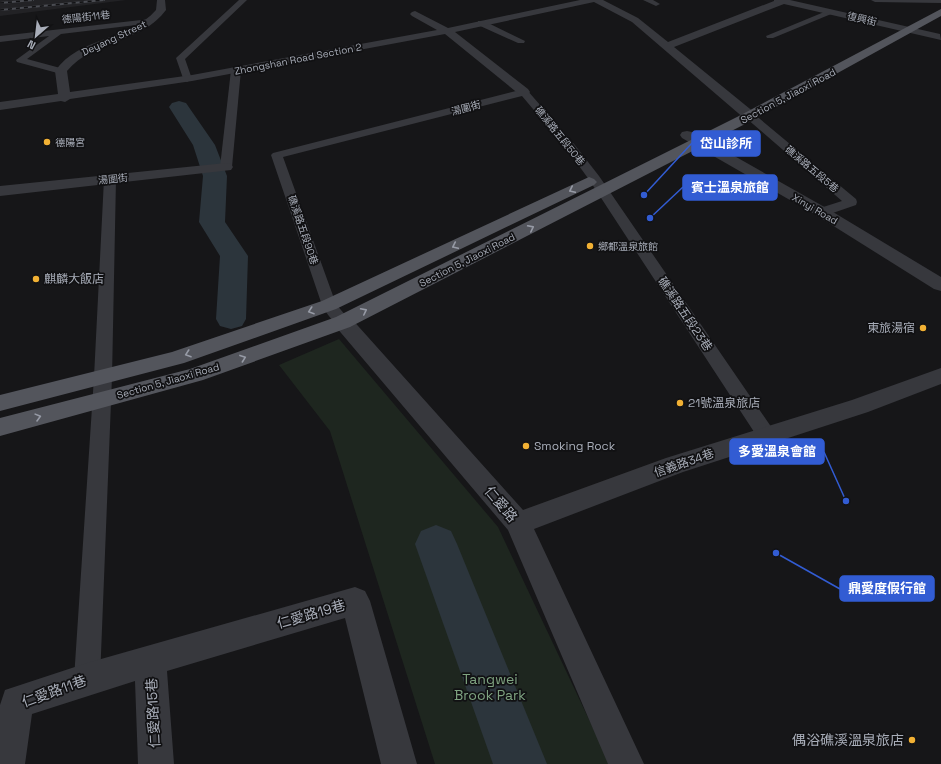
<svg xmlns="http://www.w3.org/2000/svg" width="941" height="764" viewBox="0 0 941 764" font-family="'Space Grotesk','Noto Sans TC',sans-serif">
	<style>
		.built { fill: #222225 }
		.green { fill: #1e261f }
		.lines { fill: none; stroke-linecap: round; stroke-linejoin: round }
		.canal { fill: #2c353c; fill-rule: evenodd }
		.lane { fill: #37383d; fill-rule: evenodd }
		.street { fill: #37383d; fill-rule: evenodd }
		.primary { fill: #53555c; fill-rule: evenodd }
		.rail-casing { stroke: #4a4c52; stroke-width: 2 }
		.rail { stroke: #111113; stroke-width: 1.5; stroke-dasharray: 4; stroke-linecap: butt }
		.oneway { stroke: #979ba6 }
		.poi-dot { fill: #f2b134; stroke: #111113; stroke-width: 1.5 }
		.labels { text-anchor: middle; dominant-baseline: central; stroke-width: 3.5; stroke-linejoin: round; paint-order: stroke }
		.far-street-label { font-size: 10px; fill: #a8adb8; stroke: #111113 }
		.far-poi-label { font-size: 10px; fill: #a8adb8; stroke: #111113; text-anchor: start }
		.poi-label { font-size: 12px; fill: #a8adb8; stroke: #111113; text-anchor: start }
		.street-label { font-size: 12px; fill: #a8adb8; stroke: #111113 }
		.near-street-label { font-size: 14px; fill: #a8adb8; stroke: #111113 }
		.near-park-label { font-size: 14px; fill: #7fa381; stroke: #111113 }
		.near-poi-label { font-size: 14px; fill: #a8adb8; stroke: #111113; text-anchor: end }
		.leader { fill: none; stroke: #325cd3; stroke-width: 1.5 }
		.callout-dot { fill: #325cd3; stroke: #111113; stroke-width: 1.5 }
		.callout { fill: #325cd3; stroke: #325cd3; stroke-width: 1.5 }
		.callout-label { font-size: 13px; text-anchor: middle; font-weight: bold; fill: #fff }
	</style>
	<rect width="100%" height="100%" fill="#161618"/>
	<path class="built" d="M0,0H126L0,16Z"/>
	<path class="green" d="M339,339L498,527L610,764H435L330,431L279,365Z"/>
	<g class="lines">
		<g class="canal">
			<path d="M179,101L186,103L215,145L227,176L225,222L248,256L246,319L242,326L231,329L220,326L216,319L220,256L199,222L203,176L193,145L169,107L172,103Z"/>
			<path d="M436,525L451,531L457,544L547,764H493L415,544L421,531Z"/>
		</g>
		<g class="lane">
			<path d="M239,0H247L185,59L192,79L187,82L184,81L176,58Z"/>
			<path d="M643,0H653L660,4L656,6Z"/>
			<path d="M871,0H941V3L875,2Z"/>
			<path d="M829,10H832L836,12L773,38H767L766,36Z"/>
			<path d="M150,19L154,21L153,23L61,34L27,59L64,69L66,71L64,73L61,74L17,62L16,60L49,36L0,42V36Z"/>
			<path d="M478,21H484L525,41L524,43H518L478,25Z"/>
			<path d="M236,67L241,70L232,167L230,170H222L220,167L231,70Z"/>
			<path d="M524,89L527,90L574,144L599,176L774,431L777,436L774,441L767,443L760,441L590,181L566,148L522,96L283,157L336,304L351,322L349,326C336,329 331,318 323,308L271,155L273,153Z"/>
			<path d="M750,113L754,114L856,199L857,202L856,205L827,215H817L815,212L817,209L842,201L746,118L745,116L746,114Z"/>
			<path d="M110,175L114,176L116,179L112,377L100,679L96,688L87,692L78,688L74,679L94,377L104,179L106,176Z"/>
		</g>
		<g class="street">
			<path d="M157,0H165L166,10C142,43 94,39 67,71L70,92L192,75L437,30L412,16L410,14L412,12L415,11L448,28L580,0H603L638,18L668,42L774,1V0H790L940,34L941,40L784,4L674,47L755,113L756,116L755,119H745L632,22L594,2L455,32L528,89L530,92L528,95H520L445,34L192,81L70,99L65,102L61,101L0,110V102L58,94L55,71C80,36 129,41 156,10Z"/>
			<path d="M687,131L692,132L828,209L941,277V291L934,289L816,215L682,138L680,135L682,132Z"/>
			<path d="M226,163L231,164L233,167L231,170L0,196V186Z"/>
			<path d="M343,316L350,317L523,510L666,458L852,400L941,368V384L868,412L683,472L534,529L644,764H608L508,530L336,327L333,322L336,317Z"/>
			<path d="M355,587L365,591L370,601L417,764H381L345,618L167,671L174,764H138L135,681L32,714L25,764H0V705L5,690L87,663Z"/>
		</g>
		<g class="primary">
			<path d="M941,9V16L747,123L350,327L203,380L0,436V418L190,369L336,317L737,117Z"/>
			<path d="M589,177L594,179L597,182L594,185L336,309L184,363L0,411V395L172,352L322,301Z"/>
		</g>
		<defs>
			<g id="rail">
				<path d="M0,3L33,0"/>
				<path d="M0,10L104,0"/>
			</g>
		</defs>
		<use href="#rail" class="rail-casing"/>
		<use href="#rail" class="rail"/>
	</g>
	<defs><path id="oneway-chevron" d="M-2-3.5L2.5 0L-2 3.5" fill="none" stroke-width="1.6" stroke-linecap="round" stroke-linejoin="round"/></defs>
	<g class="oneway">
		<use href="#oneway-chevron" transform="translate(572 190) rotate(155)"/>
		<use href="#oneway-chevron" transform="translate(531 228) rotate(-27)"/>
		<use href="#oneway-chevron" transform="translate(455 246) rotate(155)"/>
		<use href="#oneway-chevron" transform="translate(311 311) rotate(161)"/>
		<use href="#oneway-chevron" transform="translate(364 311) rotate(-27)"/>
		<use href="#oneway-chevron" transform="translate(188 354) rotate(161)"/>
		<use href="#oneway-chevron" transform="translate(243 358) rotate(-20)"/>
		<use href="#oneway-chevron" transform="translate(38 417) rotate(-15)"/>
	</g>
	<g class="poi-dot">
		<circle cx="47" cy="142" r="4"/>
		<circle cx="590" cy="246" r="4"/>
		<circle cx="36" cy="279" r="4"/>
		<circle cx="923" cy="328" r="4"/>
		<circle cx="680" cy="403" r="4"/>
		<circle cx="526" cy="446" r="4"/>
		<circle cx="912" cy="740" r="4"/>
	</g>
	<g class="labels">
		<g class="far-street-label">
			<text transform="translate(86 17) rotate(-6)">德陽街11巷</text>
			<text transform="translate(862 19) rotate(13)">復興街</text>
			<text transform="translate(114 38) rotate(-25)">Deyang Street</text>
			<text transform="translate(298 59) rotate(-11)">Zhongshan Road Section 2</text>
			<text transform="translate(788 96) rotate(-28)">Section 5, Jiaoxi Road</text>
			<text transform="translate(466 108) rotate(-15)">湯圍街</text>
			<text transform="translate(560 136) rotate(51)">礁溪路五段50巷</text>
			<text transform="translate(812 169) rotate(40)">礁溪路五段5巷</text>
			<text transform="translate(113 179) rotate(-6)">湯圍街</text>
			<text transform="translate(815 209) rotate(30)">Xinyi Road</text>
			<text transform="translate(303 230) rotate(71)">礁溪路五段90巷</text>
			<text transform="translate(467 260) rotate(-27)">Section 5, Jiaoxi Road</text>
			<text transform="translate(168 381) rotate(-16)">Section 5, Jiaoxi Road</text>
		</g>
		<g class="far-poi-label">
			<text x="55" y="142">德陽宮</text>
			<text x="598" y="246">鄉都溫泉旅館</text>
		</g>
		<g class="poi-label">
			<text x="44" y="279">麒麟大飯店</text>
			<text x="915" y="328" text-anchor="end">東旅湯宿</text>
			<text x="688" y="403">21號溫泉旅店</text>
			<text x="534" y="446">Smoking Rock</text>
		</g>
		<g class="street-label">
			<text transform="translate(685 314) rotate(56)">礁溪路五段23巷</text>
			<text transform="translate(684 463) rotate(-19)">信義路34巷</text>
		</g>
		<g class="near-street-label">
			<text transform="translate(501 504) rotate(50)">仁愛路</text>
			<text transform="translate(311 614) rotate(-16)">仁愛路19巷</text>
			<text transform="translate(54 691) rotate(-20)">仁愛路11巷</text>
			<text transform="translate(153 713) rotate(-93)">仁愛路15巷</text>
		</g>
		<g class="near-park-label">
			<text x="490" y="679">Tangwei<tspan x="490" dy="16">Brook Park</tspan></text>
		</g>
		<g class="near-poi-label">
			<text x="904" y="740">偶浴礁溪溫泉旅店</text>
		</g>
	</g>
	<path class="leader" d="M644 195L692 143M650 218L683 187M846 501L824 452M776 553L840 589"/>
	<g class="callout-dot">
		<circle cx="644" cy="195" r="4"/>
		<circle cx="650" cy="218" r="4"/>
		<circle cx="846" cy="501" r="4"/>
		<circle cx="776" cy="553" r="4"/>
	</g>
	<g class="callout">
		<rect x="692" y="131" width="68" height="25" rx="4"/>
		<rect x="683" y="175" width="94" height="25" rx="4"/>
		<rect x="730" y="439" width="94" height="25" rx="4"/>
		<rect x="840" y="576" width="94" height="25" rx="4"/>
	</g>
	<g class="callout-label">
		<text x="726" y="148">岱山診所</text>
		<text x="730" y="192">賓士溫泉旅館</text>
		<text x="777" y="456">多愛溫泉會館</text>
		<text x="887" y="593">鼎愛度假行館</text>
	</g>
	<g transform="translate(36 36) rotate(208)" stroke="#111113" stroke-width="3" paint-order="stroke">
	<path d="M0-3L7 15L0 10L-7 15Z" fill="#a8adb8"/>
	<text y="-6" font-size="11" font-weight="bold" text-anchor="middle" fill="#a8adb8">N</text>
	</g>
</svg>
